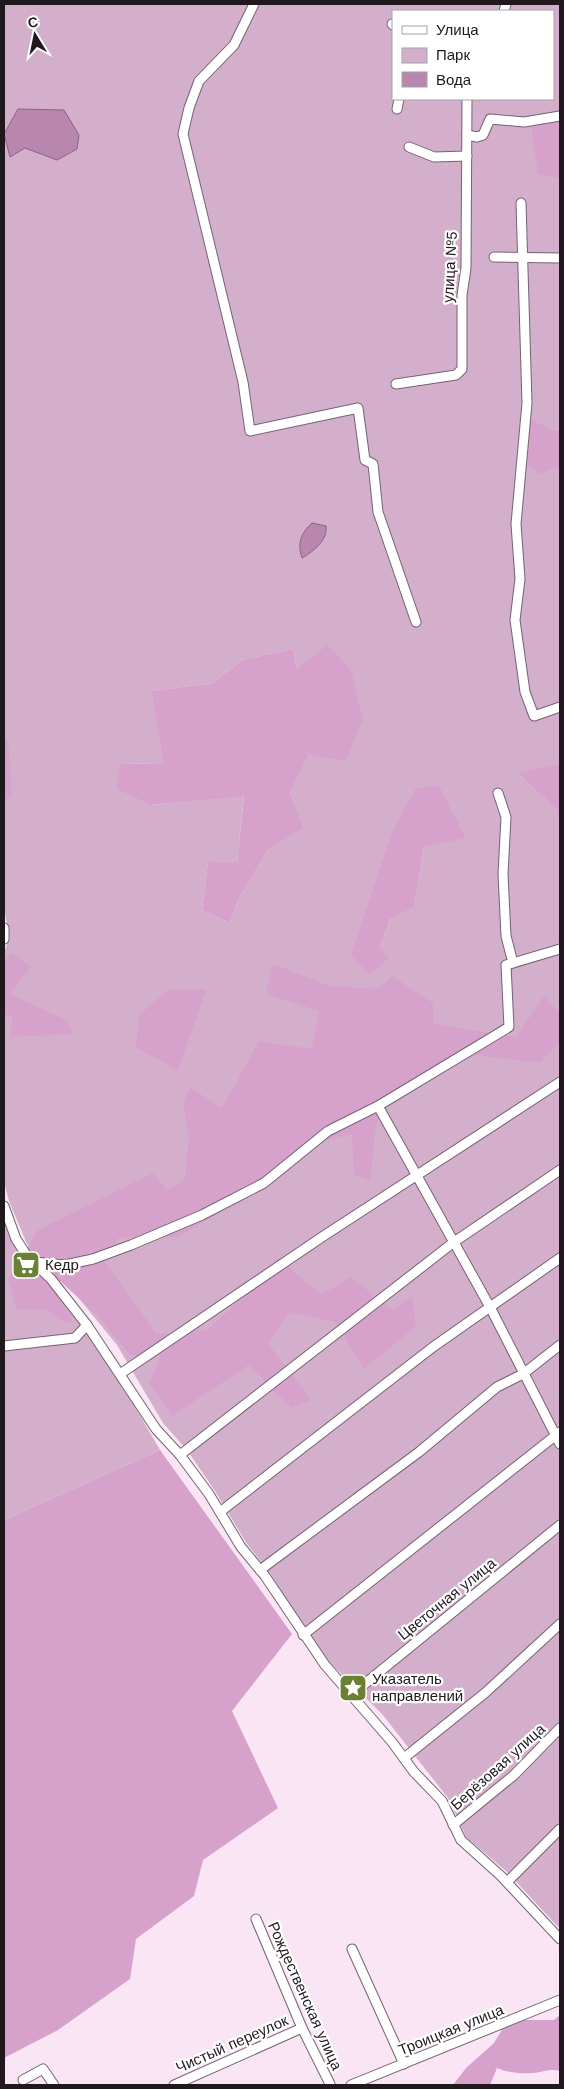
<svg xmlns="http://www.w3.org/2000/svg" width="564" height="2089" viewBox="0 0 564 2089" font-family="'Work Sans',sans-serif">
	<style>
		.green { fill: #d4afcc; fill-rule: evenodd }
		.forest { fill: #d6a2cc }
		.water { fill: #b886ae; stroke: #8a6582 }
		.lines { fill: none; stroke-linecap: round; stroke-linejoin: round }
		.minor-casing { stroke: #746371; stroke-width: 11 }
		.minor { stroke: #fff; stroke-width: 9 }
		.labels { text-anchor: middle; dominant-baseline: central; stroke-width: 4.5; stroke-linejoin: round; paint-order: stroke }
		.street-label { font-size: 15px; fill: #1f181d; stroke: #fff }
		.poi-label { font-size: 15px; fill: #1f181d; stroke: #fff; text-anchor: start }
	</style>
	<rect width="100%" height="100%" fill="#f9e5f4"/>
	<g class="green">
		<path d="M4,4H560V435L559,430L548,428L560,465V763L518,774L560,813V1929L507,1872L466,1837L448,1798L382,1714L317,1650L270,1573L247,1544L215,1491L187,1450L163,1423L117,1345L58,1273L27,1244L9,1201L4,1182V953L9,938L4,907ZM393,11H553V99H393ZM293,649L297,669L345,762L309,753L290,793L302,828L268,850L238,900L230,923L202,910L208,861L237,862L244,795L152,805L120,764L163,763L153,691L213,683L242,660ZM439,786L424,847L414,906L390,919L380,948L351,955Z"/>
		<path d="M4,1214L17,1249L48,1279L104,1353L160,1450L4,1520Z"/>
	</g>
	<g class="forest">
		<path d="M560,119V178L538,174L531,125Z"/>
		<path d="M530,419L548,428L559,430L560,466L540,474L527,465Z"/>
		<path d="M327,645L351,670L363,719L345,762L309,754L290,793L303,828L268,850L238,900L230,923L202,910L208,861L237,862L244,796L151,805L117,789L120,764L163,763L152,691L213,683L242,660L293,649L297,669Z"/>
		<path d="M4,739L8,740L12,796L4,801Z"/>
		<path d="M560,763V813L517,773Z"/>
		<path d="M439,786L466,838L424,847L414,907L390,919L380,948L389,958L370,975L351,955L393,830L416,788Z"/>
		<path d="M12,953L31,967L9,994L67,1020L73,1034L11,1037L12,1016L4,1014V961Z"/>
		<path d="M273,964L330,986L378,989L392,976L433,1003V1024L516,1037L544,996L560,1014V1042L540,1063L477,1055L393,1091L376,1125L370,1180L354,1175L352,1134L318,1142L271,1182L178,1237H120L102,1258L157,1334L207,1330L247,1294L278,1258L321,1295L351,1277L392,1310L412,1296L416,1326L364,1369L335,1322L290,1312L268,1343L311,1400L291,1408L249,1365L172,1416L149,1383L161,1356L130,1355L97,1315L60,1281L51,1286L73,1321L66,1323L44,1309L17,1310L8,1280L38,1230L153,1173L167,1190L185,1179L189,1136L183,1103L190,1087L222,1108L259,1041L312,1049L319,1011L266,994Z"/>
		<path d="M207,989L178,1070L136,1048L139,1015L168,990Z"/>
		<path d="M160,1450L292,1634L232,1711L278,1808L203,1860L194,1896L136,1939L130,1979L58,2030L4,2058V1520Z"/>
		<path d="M560,2015V2071C549,2068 544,2072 533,2073C521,2074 508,2073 497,2068L490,2085H453L466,2068L494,2043L503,2028L521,2020H554Z"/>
	</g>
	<g class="water">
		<path d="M18,109L64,110L79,135L77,149L57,160L25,148L10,157L4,134Z"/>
		<path d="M312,523L326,526C328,540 314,551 302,558C297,543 301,533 312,523Z"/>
	</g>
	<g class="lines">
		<defs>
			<g id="minor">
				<path d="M254,4L234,45L199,81L189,108L183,134L243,382L250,431L358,408L365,460L373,464L378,512L416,622"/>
				<path d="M504,11L506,4"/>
				<path d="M392,24L393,25"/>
				<path d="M397,109L399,99"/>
				<path d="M467,135L477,137L483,135L490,119L524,122L560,116"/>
				<path d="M409,147L434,157L467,156"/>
				<path d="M521,203L527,403L516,524L520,579L515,620L525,692L534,716L560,707"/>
				<path d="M494,257L560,258"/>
				<path d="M396,384L456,375L462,369V295L466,268L467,99"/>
				<path d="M498,793L506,817L503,874L506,936L513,963"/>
				<path d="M4,928V939"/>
				<path d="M378,1106L490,1307L560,1444"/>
				<path d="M4,1206L16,1239L27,1256L51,1279L87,1325L156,1429L180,1455L209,1494L241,1547L265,1576L325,1665L392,1742L414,1772L442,1801L461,1840L501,1876L560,1939"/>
				<path d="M34,1262L65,1265L93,1259L131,1245L202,1215L264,1183L328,1131L378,1106L509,1027L506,965L560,949"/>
				<path d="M4,1346L75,1338L87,1325"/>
				<path d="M120,1374L322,1237L560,1082"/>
				<path d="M180,1455L454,1242L560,1170"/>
				<path d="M220,1512L433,1347L560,1258"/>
				<path d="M260,1570L419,1452L497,1387L523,1374L560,1345"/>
				<path d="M303,1635L560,1432"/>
				<path d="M351,1695L560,1525"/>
				<path d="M404,1758L485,1693L560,1624"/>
				<path d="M453,1825L514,1775L560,1728"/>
				<path d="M507,1882L560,1829"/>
				<path d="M256,1919L302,2028L330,2084"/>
				<path d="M352,1949L404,2064"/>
				<path d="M23,2080L43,2069L54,2085"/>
				<path d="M174,2085L302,2028"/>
				<path d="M351,2085L560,2000"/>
			</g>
		</defs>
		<use href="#minor" class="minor-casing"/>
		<use href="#minor" class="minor"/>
	</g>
	<defs>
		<symbol id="supermarket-square" viewBox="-11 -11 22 22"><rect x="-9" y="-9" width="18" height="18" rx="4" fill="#6a8133" stroke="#fff"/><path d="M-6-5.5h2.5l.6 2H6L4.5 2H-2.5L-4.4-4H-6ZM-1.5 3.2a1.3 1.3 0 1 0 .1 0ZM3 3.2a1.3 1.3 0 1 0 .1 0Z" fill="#fff"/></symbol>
		<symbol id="sight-square" viewBox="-11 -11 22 22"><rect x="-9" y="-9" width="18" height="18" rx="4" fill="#6a8133" stroke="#fff"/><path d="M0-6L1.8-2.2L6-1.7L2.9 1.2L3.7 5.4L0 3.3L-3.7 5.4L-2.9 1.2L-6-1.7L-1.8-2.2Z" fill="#fff"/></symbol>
	</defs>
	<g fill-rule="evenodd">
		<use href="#supermarket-square" x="10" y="1249" width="32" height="32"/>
		<use href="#sight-square" x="337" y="1672" width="32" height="32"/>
	</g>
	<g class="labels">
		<g class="street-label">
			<text transform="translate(450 267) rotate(-87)">улица №5</text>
			<text transform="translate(447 1599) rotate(-39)">Цветочная улица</text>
			<text transform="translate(498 1767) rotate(-42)">Берёзовая улица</text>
			<text transform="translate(305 1996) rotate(66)">Рождественская улица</text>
			<text transform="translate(451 2030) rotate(-22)">Троицкая улица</text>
			<text transform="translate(232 2044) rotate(-24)">Чистый переулок</text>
		</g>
		<g class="poi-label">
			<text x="45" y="1265">Кедр</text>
			<text x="372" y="1679">Указатель<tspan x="372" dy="17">направлений</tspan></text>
		</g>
	</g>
	<rect width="564" height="2089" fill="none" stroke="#1f181d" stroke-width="10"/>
	<rect x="392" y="10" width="162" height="90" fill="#ffffff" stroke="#a5a3a5"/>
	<rect x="402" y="26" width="25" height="8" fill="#ffffff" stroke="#a5a3a5"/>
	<text x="436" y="35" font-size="15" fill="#1f181d">Улица</text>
	<rect x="402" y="48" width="25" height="15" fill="#d4afcc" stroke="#a5a3a5"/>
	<text x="436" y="60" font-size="15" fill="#1f181d">Парк</text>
	<rect x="402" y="72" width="25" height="15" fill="#b886ae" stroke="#a5a3a5"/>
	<text x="436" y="85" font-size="15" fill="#1f181d">Вода</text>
	<g transform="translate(35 35) rotate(350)" stroke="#ffffff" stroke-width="4" paint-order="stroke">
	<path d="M0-4L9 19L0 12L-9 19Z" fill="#1f181d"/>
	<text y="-8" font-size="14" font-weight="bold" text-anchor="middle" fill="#1f181d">С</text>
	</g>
</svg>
